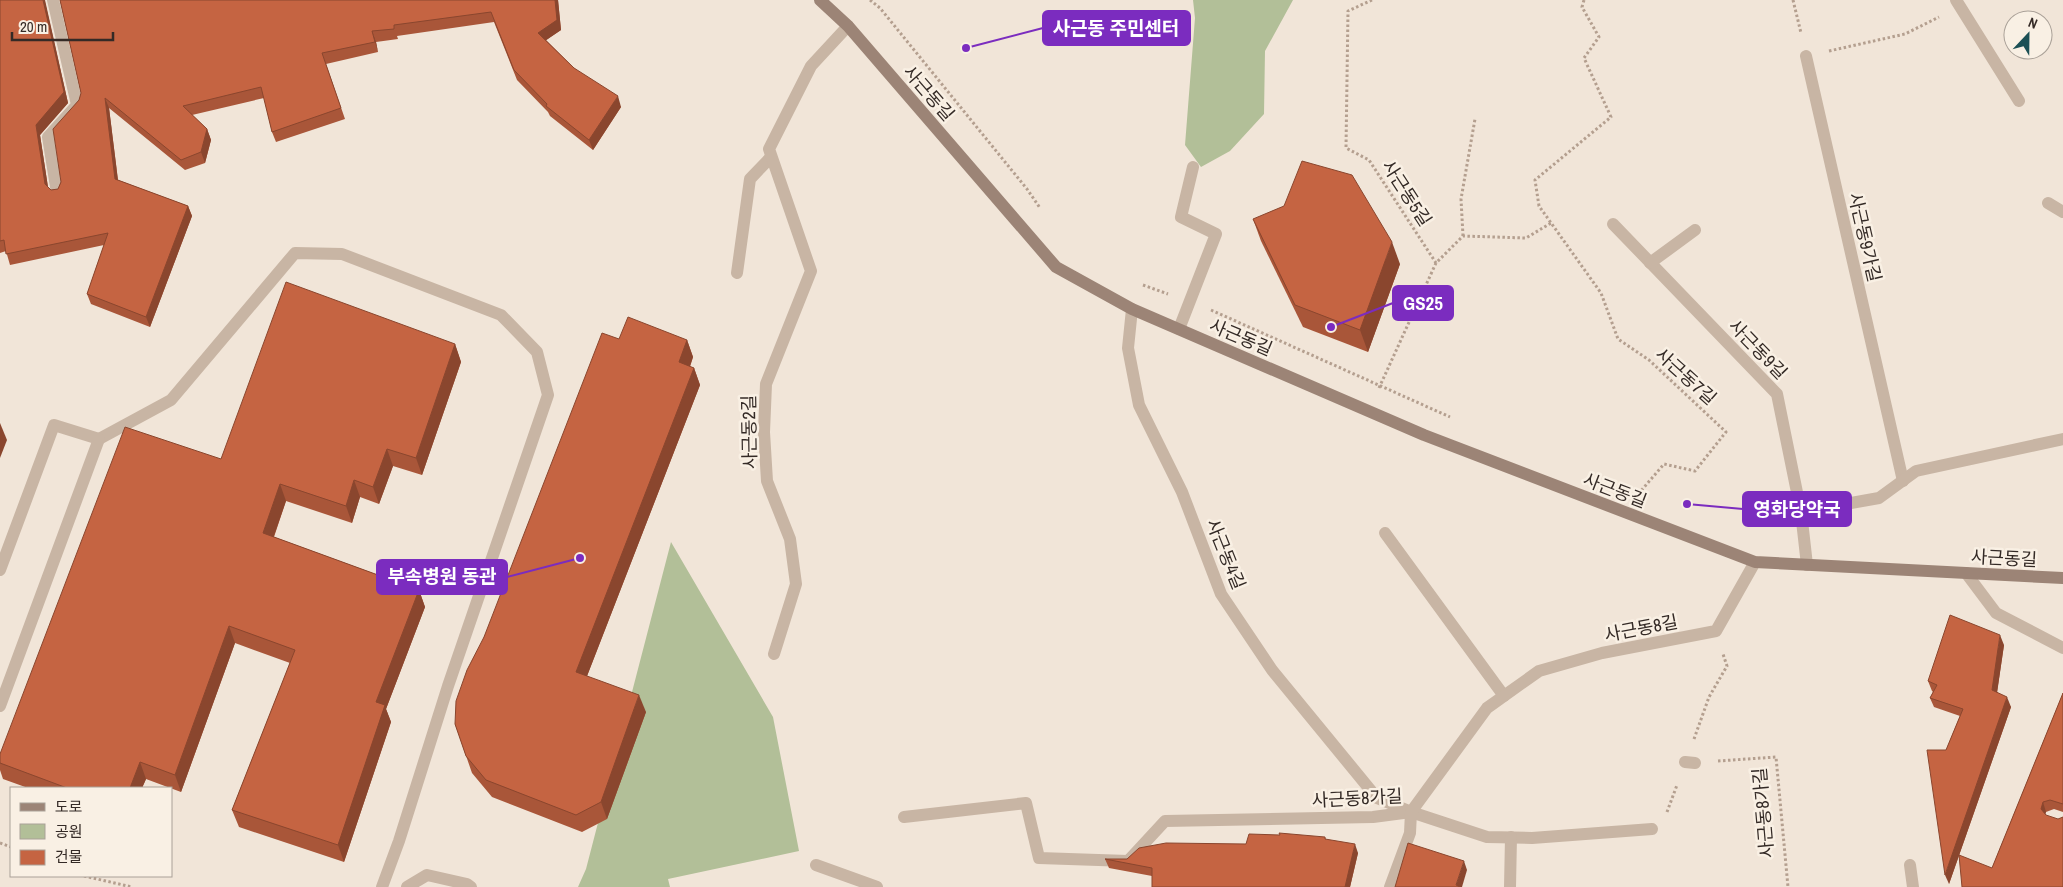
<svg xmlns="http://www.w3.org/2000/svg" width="2063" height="887" viewBox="0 0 2063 887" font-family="'Archivo Narrow','Noto Sans KR',sans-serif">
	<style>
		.green { fill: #b2bf98 }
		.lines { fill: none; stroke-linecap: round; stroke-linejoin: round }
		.path { stroke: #b49f8f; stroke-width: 3; stroke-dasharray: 2.5 2.5; stroke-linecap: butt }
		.lane { stroke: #c8b5a4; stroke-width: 12 }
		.street { stroke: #c8b5a4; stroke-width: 12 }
		.secondary { stroke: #9c8476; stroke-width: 12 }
		.wall { fill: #a95639 }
		.shaded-wall { fill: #8a462e }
		.building { fill: #c56442; stroke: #8a462e }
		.labels { text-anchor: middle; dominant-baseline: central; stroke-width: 5; stroke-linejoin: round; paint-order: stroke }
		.street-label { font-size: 18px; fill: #342a26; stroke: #f9f0e4 }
		.leader { fill: none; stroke: #7b2cbf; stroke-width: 2 }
		.callout-dot { fill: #7b2cbf; stroke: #f9f0e4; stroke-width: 2 }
		.callout { fill: #7b2cbf; stroke: #7b2cbf; stroke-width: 2 }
		.callout-label { font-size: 19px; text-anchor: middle; font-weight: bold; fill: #fff }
	</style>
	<rect width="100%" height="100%" fill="#f1e5d8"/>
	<g class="green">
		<path d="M1193,0H1293L1265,51L1264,114L1230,151L1201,167L1185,145L1195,18Z"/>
		<path d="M671,542L773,717L799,851L668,879L670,887H578L586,869Z"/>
	</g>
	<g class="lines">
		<g class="path">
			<path d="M870,0L880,8L1027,189L1040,208"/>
			<path d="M1372,0L1348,11L1346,148L1369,160L1436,263"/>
			<path d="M1584,0L1582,7L1599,37L1584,58L1611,117L1535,180L1539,206L1601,293L1618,339L1649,360L1726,432L1695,471L1664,464L1640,492"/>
			<path d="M1793,0L1801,33"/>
			<path d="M1829,51L1905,34L1939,17"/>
			<path d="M1463,236L1461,199L1475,119"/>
			<path d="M1143,285L1168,294"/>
			<path d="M1211,310L1450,417"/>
			<path d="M1379,388L1436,263L1463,236L1526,238L1551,223"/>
			<path d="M1694,739L1709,697L1727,666L1723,654"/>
			<path d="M1718,761L1776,757L1788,887"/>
			<path d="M1667,812L1677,785"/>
			<path d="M0,843L11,847"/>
			<path d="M84,876L132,887"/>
		</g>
		<g class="lane">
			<path d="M99,439L171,400L295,253L342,254L501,315L537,352L548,395L448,686L399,841L382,887"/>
			<path d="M0,570L54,425L99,439L0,706"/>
			<path d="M816,865L877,887"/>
			<path d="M407,887L427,875L467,884L471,887"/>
		</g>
		<g class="street">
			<path d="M53,0L77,105L48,137L57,193"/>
			<path d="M1956,0L2019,101"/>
			<path d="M1806,56L1903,481"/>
			<path d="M2048,203L2063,212"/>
			<path d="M1613,224L1777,394L1801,512L1807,565"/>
			<path d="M1650,263L1695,230"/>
			<path d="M737,273L750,179L771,157"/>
			<path d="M1132,309L1128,348L1139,405L1182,492L1221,594L1272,670L1377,798L1409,811"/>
			<path d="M1179,329L1216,234L1181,217L1193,167"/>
			<path d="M1801,512L1879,498L1916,471L2063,439"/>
			<path d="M1385,533L1504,696"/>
			<path d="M1966,573L1996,613L2063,648"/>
			<path d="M774,654L796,584L790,539L767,481L764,432L766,384L811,271L769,149L811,66L848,26"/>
			<path d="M1685,762L1695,763"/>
			<path d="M904,817L1026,803L1039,858L1128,861L1165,821L1373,817L1411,812L1487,837L1532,838L1652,829"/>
			<path d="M1910,865L1913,887"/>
			<path d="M1390,887L1410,833L1411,812L1487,708L1539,671L1602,653L1716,631L1755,562"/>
			<path d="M1510,887L1511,837"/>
		</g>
		<path class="secondary" d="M820,0L848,26L1056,267L1132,309L1424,435L1755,562L2063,578"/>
	</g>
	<g class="wall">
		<path d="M0,0L45,2L68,103L40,135L48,187L51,190L58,189L61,182L81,93L60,0H558L561,30L546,40L574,68L621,107L593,150L550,116L548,112L517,80L494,22L397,36L398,39L376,42L378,52L326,64L345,119L276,142L272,132L264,98L192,115L207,129L211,140L205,163L185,170L109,108L118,180L188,206L192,216L150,327L91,304L87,294L104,245L10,265L6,251L0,253Z"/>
		<path d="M1253,219L1400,264L1368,352L1303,327L1261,241Z"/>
		<path d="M619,339L687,340L693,357L690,367L694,368L700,385L587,676L646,712L607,819L582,832L492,797L472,773L455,724L484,637Z"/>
		<path d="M455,344L461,362L422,475L393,466L379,504L360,497L352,523L286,501L274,537L419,590L425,607L386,709L391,722L344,862L239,827L232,810L290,663L235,643L181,792L146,779L142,788H28L3,779L0,770V754L221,459Z"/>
		<path d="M2004,645L1997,692L2011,707L1949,884L1946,750L1960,716L1934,707L1930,698L1933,692L1932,691L1928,681Z"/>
		<path d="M2063,693V812L2054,809L2046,812L2045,814L1992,868Z"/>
		<path d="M1325,837L1326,840L1358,853L1350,887H1152V876L1109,868L1105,859H1127L1246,844Z"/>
	</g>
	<g class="shaded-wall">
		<path d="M43,0H45L68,103L40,135L49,194L45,184L36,125Z"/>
		<path d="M555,0H558L561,30L542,43L538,33Z"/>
		<path d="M372,31L376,42L378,52L375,42Z"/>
		<path d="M618,96L621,107L593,150L589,140Z"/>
		<path d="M105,98L109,108L119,189L115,179Z"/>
		<path d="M207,129L211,140L205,163L201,152Z"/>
		<path d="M188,206L192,216L150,327L146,317Z"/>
		<path d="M1392,242L1400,264L1368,352L1360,330Z"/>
		<path d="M687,340L693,357L685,380L679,362Z"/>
		<path d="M455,344L461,362L422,475L416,458Z"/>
		<path d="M694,368L700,385L582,689L576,672Z"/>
		<path d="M0,423L7,440L0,458Z"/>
		<path d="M387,449L393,466L379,504L373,487Z"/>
		<path d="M354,480L360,497L352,523L346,506Z"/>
		<path d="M280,484L286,501L269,550L263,533Z"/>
		<path d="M419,590L425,607L386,709L391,722L344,862L338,845L376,702Z"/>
		<path d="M229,626L235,643L181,792L175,775Z"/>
		<path d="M2000,635L2004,645L1996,700L1992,690Z"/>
		<path d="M639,695L646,712L607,819L601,802Z"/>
		<path d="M2007,697L2011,707L1949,884L1945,875Z"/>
		<path d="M140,762L146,779L142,788H130Z"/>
		<path d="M2043,802L2046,812L2044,819L2041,809Z"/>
		<path d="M1355,844L1358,853L1350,887H1345Z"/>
		<path d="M1464,861L1467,870L1462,887H1457L1456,885Z"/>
	</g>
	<g class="building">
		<path d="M0,0H43L64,92L36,125L45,184L51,190L58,189L61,182L53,129L79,100L81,93L60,0H555L557,20L538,33L574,68L618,96L589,140L546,106L547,104L514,70L491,12L394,25V29L372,31L375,42L322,53L341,108L272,132L261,87L183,106L207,129L201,152L181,160L105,98L115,179L188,206L146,317L87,294L108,233L6,254L4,240L0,241Z"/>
		<path d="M1302,161L1352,175L1392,242L1360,330L1295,305L1253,219L1284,206Z"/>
		<path d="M286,282L455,344L416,458L387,449L373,487L354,480L346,506L280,484L263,533L419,590L376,702L385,705L338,845L232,810L295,650L229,626L175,775L140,762L130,788H67L0,763V754L125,427L221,459Z"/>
		<path d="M628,317L687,340L679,362L694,368L576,672L639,695L601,802L576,815L486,780L466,756L455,724L456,701L467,670L484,637L602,333L619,339Z"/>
		<path d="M1950,615L2000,635L1992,690L2007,697L1945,875L1927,750H1946L1963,709L1930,698L1937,685L1928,681Z"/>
		<path d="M2063,693V804L2050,800L2043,802L2041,809L2046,815L2058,819L2063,817V887H1962L1959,855L1992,868Z"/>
		<path d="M1279,833L1325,837V839L1355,844L1345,887H1152V868L1105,859H1127L1139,848L1166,843L1246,844L1249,834L1280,835Z"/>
		<path d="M1408,843L1464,861L1456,885L1460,887H1395Z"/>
	</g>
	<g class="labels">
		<g class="street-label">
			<text transform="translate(929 93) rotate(49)">사근동길</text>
			<text transform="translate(1407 193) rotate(57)">사근동5길</text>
			<text transform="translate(1865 237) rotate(77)">사근동9가길</text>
			<text transform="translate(1241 337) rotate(23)">사근동길</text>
			<text transform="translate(1758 349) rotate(46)">사근동9길</text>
			<text transform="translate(1686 376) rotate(42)">사근동7길</text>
			<text transform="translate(749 432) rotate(-91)">사근동2길</text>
			<text transform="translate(1615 490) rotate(21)">사근동길</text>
			<text transform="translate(1226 554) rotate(68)">사근동4길</text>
			<text transform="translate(2004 558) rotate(3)">사근동길</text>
			<text transform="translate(1641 628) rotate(-11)">사근동8길</text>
			<text transform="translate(1357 798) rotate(-3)">사근동8가길</text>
			<text transform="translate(1763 813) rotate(-95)">사근동8가길</text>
		</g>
	</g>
	<path class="leader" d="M966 48L1043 28M1331 327L1393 303M1687 504L1743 509M580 558L507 577"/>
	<g class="callout-dot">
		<circle cx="966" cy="48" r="5"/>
		<circle cx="1331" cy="327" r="5"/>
		<circle cx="1687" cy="504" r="5"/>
		<circle cx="580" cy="558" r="5"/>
	</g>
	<g class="callout">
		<rect x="1043" y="11" width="147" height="34" rx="5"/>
		<rect x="1393" y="286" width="60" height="34" rx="5"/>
		<rect x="1743" y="492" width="108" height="34" rx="5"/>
		<rect x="377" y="560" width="130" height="34" rx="5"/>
	</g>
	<g class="callout-label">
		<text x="1116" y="35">사근동 주민센터</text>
		<text x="1423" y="310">GS25</text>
		<text x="1797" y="516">영화당약국</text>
		<text x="442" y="583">부속병원 동관</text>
	</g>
	<rect x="10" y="787" width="162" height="90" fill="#f9f0e4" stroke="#aaa198"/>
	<rect x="20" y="803" width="25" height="8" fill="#9c8476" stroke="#aaa198"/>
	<text x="55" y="812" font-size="15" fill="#342a26">도로</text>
	<rect x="20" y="824" width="25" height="15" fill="#b2bf98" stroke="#aaa198"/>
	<text x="55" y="837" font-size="15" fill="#342a26">공원</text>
	<rect x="20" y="850" width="25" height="15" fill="#c56442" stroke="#aaa198"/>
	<text x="55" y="862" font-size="15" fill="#342a26">건물</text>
	<g transform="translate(2028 35) rotate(22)"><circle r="24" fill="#f9f0e4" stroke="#aaa198"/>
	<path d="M0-4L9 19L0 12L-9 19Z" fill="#1c5055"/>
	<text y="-8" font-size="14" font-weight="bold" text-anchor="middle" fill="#342a26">N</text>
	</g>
	<path d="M12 32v8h101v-8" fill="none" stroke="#342a26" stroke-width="2.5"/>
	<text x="20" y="32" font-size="15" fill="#342a26" stroke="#f9f0e4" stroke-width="4" paint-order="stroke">20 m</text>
</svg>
